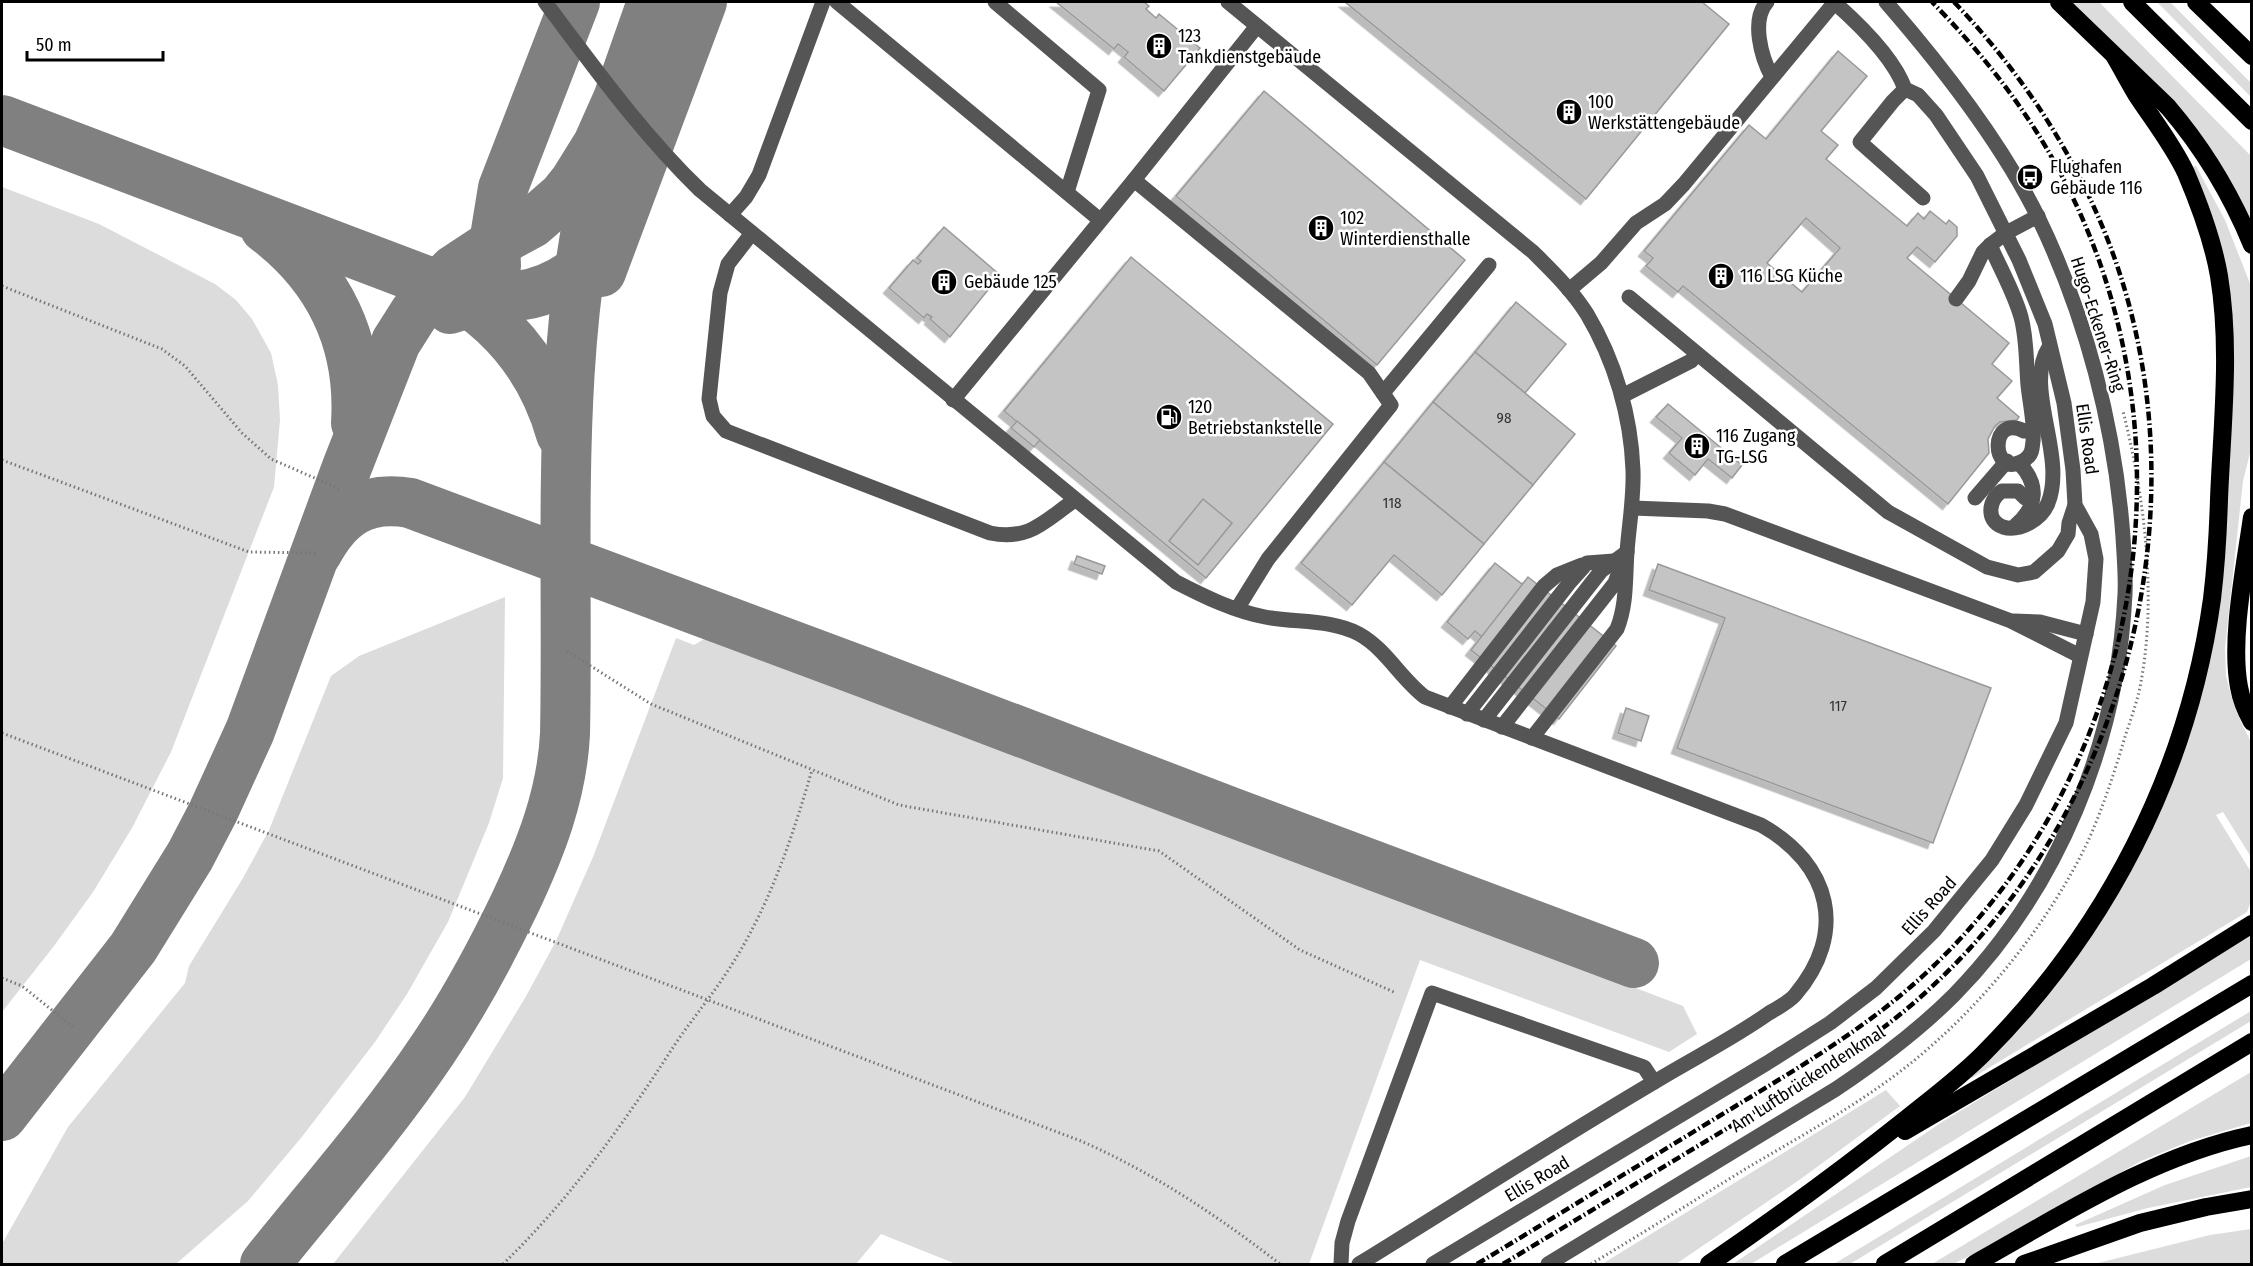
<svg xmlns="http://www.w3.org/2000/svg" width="2253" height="1266" viewBox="0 0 2253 1266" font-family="'Fira Sans Condensed',sans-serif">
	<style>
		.green { fill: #dcdcdc }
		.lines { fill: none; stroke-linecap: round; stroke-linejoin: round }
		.taxiway { stroke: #808080; stroke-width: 50 }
		.building { fill: #c4c4c4; stroke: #999; stroke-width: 1.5; fill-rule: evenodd; filter: url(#shadow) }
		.path { stroke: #777; stroke-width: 3; stroke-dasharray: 1.5 3; stroke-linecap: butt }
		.minor { stroke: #555; stroke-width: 15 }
		.highway { stroke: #000; stroke-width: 18 }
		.rail { stroke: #000; stroke-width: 4.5; stroke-dasharray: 9 3 1.5 3; stroke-linecap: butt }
		.labels { text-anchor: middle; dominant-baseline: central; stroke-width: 5; stroke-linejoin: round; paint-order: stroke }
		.number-label { font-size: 15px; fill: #313131 }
		.poi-label { font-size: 18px; fill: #000; stroke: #fff; text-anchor: start }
		.street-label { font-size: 18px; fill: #000; stroke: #fff }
	</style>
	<defs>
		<filter id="shadow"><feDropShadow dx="-5.5" dy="5.5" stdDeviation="0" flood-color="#0004"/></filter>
	</defs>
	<rect width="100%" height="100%" fill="#fff"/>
	<g class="green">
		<path d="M2069,2H2099L2251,156V224L2246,212Z"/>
		<path d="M2157,2H2170L2251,83V97Z"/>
		<path d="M2196,166L2225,220L2251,286V449L2243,481L2225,648L2226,676L2232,699L2241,722L2251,742V857L2223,812L2216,815L2251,872V901L2247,912L1972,1078L1970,1077L2132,866L2223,562L2234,372L2191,167Z"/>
		<path d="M2,187L99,224L215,284L236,300L252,319L271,353L278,385L280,420L274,487L171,752L132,828L93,892L54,946L2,1012Z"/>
		<path d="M505,597L503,778L489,823L448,922L407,994L375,1042L301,1138L248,1201L176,1264H2V1244L68,1127L185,983L189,966L243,878L269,830L331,676L359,656Z"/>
		<path d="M709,636L1683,1006L1697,1034L1669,1052L1420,960L1309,1264H956L881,1234L856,1264H333L465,1097L525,998L556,941L593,857L676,638L694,645Z"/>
		<path d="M2251,934V959L1751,1264H1733L1942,1122Z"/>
		<path d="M2251,1011V1021L1850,1264H1834Z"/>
		<path d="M2251,1072V1123L2190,1141L2139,1162L2004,1239L1953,1264H1932Z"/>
		<path d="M1886,1090L1900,1106L1802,1178L1676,1264H1602Z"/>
		<path d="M2251,1156V1187L2148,1208L2077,1227L2075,1225L2165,1185Z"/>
		<path d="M2251,1229V1264H2094L2210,1235Z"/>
	</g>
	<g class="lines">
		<g class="taxiway">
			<path d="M2,120L448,289C505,322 543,370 561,434"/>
			<path d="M265,228C330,277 361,342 356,423"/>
			<path d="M496,266L495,237L503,188L575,2"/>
			<path d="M601,272L702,2"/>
			<path d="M450,309C473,300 495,299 518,296C549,292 577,275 598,252"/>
			<path d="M317,553C338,514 364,495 410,503L866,673L1231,812L1634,963"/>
			<path d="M2,1116L133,948L190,856L213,812L250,731L347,467L396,342L415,312L427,297L454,270L495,243L532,223L563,196L575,181L598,144L618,99L652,2"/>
			<path d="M265,1264C321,1194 382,1125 433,1049C464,1003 491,953 515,903C541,848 562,794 565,734C569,541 553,344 602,155"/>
		</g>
	</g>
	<g class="building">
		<path d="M1056,2H1144L1149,6L1146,9L1156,18L1159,14L1200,48L1164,91L1124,57L1128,52L1118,44L1114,49Z"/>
		<path d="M1345,2H1702L1729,24L1586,199Z"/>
		<path d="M1838,51L1867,76L1821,131L1838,145L1826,159L1907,226L1918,213L1924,219L1930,211L1946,224L1949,220L1957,227V236L1935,262L1917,247L1907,258L2009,343L1992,364L2012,381L1997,398L2019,417L2017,420L2000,422L1995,426L1988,439L1989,453L1948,504L1683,286L1678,292L1646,266L1653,258L1644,251L1749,125L1766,139ZM1806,218L1840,248L1802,292L1767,263Z"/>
		<path d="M1264,91L1465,260L1377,365L1176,196Z"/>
		<path d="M944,227L1000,275L950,337L930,319L932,317L927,314L924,318L889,288L913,260L918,264L921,261L917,258Z"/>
		<path d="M1131,257L1333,424L1206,578L1004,411Z"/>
		<path d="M1516,302L1566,344L1525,393L1475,352Z"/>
		<path d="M1475,352L1575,434L1533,485L1433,402Z"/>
		<path d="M1433,402L1533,485L1484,544L1384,462Z"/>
		<path d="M1668,404L1742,465L1732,478L1708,459L1695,475L1669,453L1682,438L1656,417Z"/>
		<path d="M1017,421L1040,440L1034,447L1011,428Z"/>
		<path d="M1384,462L1484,544L1442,595L1394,555L1352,605L1301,563Z"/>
		<path d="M1203,499L1232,523L1198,565L1169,541Z"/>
		<path d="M1077,556L1105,566L1102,574L1074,564Z"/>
		<path d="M1495,563L1523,585L1482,637L1475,631L1468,639L1447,622Z"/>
		<path d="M1658,564L1991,688L1933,843L1677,748L1725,618L1649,590Z"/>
		<path d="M1528,577L1616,646L1559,719L1471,650Z"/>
		<path d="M1626,708L1649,716L1641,741L1618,733Z"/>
	</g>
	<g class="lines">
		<g class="path">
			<path d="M2,286L162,349L185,366L242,433L271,459L340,489"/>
			<path d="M2101,327L2108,349"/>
			<path d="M2,460L249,552L317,553"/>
			<path d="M567,651L651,704L899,805L1159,851L1300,950L1396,993"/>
			<path d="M2,733L1081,1141C1152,1172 1218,1216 1280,1264"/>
			<path d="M2,978L22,986L73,1027"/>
			<path d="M503,1264C569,1200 622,1126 672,1049C688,1024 708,1001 725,975C767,913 791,842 812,770"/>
			<path d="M1591,1264C1643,1233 1695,1200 1747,1168C1801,1136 1856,1106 1906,1067C1980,1009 2049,924 2089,839C2103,807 2114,774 2124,740C2129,724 2135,708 2139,692C2158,602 2145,499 2123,411"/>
		</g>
		<g class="minor">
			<path d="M545,2C594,67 641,133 700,190L1176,582C1205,597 1234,611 1265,617C1296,623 1331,619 1359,634C1386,649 1401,679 1425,697L1761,825C1831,864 1848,933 1795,995C1789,1002 1778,1008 1769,1013C1734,1038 1694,1058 1656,1081C1556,1140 1458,1203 1359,1264"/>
			<path d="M837,2L1100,220"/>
			<path d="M995,2L1099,90L1067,192"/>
			<path d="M1228,2L1533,252C1552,271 1572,290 1587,314C1615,361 1631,416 1633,470C1634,498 1629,525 1627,552C1625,579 1627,604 1617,629L1532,738"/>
			<path d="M1767,2C1751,20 1761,57 1772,77"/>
			<path d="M1834,2C1859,24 1894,58 1905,89"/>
			<path d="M1134,180L1369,373L1391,405L1268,559L1237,609"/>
			<path d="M730,215L746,197L759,175L823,2"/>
			<path d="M752,233L728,264L720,293L709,399L713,416L726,431L990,533C1030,541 1044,521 1075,500"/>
			<path d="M1990,245C2000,268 2014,292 2021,317C2027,339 2026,362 2028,385C2030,405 2036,429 2032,449C2031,455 2027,459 2021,462C1991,477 1989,413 2024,431"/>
			<path d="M1569,290L1601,263L1636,223L1665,204L1684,184L1835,2"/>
			<path d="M1629,297L1888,512L1987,567L2018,575L2034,572L2058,551L2068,534L2069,523L2075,505"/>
			<path d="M1956,299L1969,281L1983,252L1990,245L2006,233L2038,216"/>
			<path d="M1383,393L1489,265"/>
			<path d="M1622,396L1691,361L1697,354"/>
			<path d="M953,400L1134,180L1257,26"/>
			<path d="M1975,498L2007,461"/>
			<path d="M2025,498L2018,491H2002C1989,499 1985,521 2003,527C2020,532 2042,519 2048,503C2067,456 2023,387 2049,347"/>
			<path d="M1633,508L1708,511L1725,514L2011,621L2080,656"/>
			<path d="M2016,525C2038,506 2039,484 2019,463"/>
			<path d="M2014,621L2040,622L2086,634"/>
			<path d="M1450,707L1544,586L1557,575L1582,565"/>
			<path d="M1467,714L1570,582L1587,563L1614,561"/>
			<path d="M1484,720L1601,571L1627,552"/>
			<path d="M1502,727L1615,583L1622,563"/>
			<path d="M1341,1264L1342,1243L1348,1221L1432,993L1644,1067L1654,1082"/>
			<path d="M1433,1264L1767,1063L1830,1023L1876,988L1934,931L1992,860L2026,805L2066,723L2093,602L2096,559L2091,534L2075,505L2073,470L2064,403L2045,324L2019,260L1977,176L1936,115L1918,95L1905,89L1893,101L1860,142L1923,198"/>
			<path d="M1548,1264L1836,1089C1878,1061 1918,1031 1954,995C2058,889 2118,742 2125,594C2126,575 2124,556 2123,537C2115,427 2086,316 2038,217C2002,144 1939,63 1886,2"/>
		</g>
		<g class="highway">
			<path d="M2059,2L2168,107C2204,149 2231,194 2252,245"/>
			<path d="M2132,2L2252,121"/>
			<path d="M2196,2L2252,56"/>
			<path d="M2252,517C2245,567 2230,639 2239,687C2241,699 2246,711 2252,722"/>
			<path d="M1905,1131L2153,986L2252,924"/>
			<path d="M1709,1264C1776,1218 1842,1170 1906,1119C1932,1098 1959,1078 1983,1054C2106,931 2188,772 2212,599C2216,566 2218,532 2219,499C2222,425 2231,349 2219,276C2213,241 2200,206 2186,173C2173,145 2153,120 2136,94C2129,82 2122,69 2115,57"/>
			<path d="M1785,1264L2252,984"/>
			<path d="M1885,1264L2252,1042"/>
			<path d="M1974,1264C2062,1215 2152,1156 2252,1135"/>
			<path d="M2024,1264L2140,1223L2206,1207L2252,1199"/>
		</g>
		<g class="rail">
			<path d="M1477,1264C1558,1215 1639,1165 1721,1115C1788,1074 1856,1035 1915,983C2141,783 2202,444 2063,178C2029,112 1983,54 1932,2"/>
			<path d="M1503,1264C1579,1218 1655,1172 1731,1126C1798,1085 1867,1046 1925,993C2130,808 2209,497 2107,238C2072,149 2020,71 1954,2"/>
		</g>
	</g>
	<defs>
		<symbol id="building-disc" viewBox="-11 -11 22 22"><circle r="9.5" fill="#000" stroke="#fff"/><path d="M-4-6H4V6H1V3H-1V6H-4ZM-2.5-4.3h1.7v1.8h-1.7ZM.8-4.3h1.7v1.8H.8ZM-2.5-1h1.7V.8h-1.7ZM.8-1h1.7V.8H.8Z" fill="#fff"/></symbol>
		<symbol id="bus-disc" viewBox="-11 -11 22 22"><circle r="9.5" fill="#000" stroke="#fff"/><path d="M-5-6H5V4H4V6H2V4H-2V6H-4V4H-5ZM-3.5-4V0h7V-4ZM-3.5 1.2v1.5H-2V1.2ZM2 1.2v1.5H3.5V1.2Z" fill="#fff"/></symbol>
		<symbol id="fuel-disc" viewBox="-11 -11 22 22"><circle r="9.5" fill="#000" stroke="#fff"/><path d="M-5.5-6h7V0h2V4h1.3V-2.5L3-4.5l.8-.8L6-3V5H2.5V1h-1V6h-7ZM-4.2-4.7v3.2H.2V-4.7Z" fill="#fff"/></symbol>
	</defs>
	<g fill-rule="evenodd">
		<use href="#building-disc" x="1144" y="31" width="30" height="30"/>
		<use href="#building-disc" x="1554" y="97" width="30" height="30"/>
		<use href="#bus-disc" x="2015" y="162" width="30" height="30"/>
		<use href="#building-disc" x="1306" y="213" width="30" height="30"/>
		<use href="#building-disc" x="1706" y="261" width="30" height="30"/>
		<use href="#building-disc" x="929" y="267" width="30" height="30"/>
		<use href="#fuel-disc" x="1154" y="402" width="30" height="30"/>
		<use href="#building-disc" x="1682" y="431" width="30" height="30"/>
	</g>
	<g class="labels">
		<g class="number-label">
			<text x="1504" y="418">98</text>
			<text x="1392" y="503">118</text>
			<text x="1838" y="706">117</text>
		</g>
		<g class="poi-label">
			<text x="1178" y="36">123<tspan x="1178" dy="21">Tankdienstgebäude</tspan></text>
			<text x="1588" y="102">100<tspan x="1588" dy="21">Werkstättengebäude</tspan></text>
			<text x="2050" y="167">Flughafen<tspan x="2050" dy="21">Gebäude 116</tspan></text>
			<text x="1340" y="218">102<tspan x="1340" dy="21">Winterdiensthalle</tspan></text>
			<text x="1740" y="276">116 LSG Küche</text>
			<text x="964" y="282">Gebäude 125</text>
			<text x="1188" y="407">120<tspan x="1188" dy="21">Betriebstankstelle</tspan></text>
			<text x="1716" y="436">116 Zugang<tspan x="1716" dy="21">TG-LSG</tspan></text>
		</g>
		<g class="street-label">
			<text transform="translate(2098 324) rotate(72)">Hugo-Eckener-Ring</text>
			<text transform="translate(2087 439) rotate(82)">Ellis Road</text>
			<text transform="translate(1929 906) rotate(-48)">Ellis Road</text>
			<text transform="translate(1808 1079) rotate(-33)">Am Luftbrückendenkmal</text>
			<text transform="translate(1537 1179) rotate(-31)">Ellis Road</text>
		</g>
	</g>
	<rect width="2253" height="1266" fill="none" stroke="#000000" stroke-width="6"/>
	<path d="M27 51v9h136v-9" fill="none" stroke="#000000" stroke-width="3"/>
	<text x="36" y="51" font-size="18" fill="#000000" stroke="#ffffff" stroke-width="4.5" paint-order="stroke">50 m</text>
</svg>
